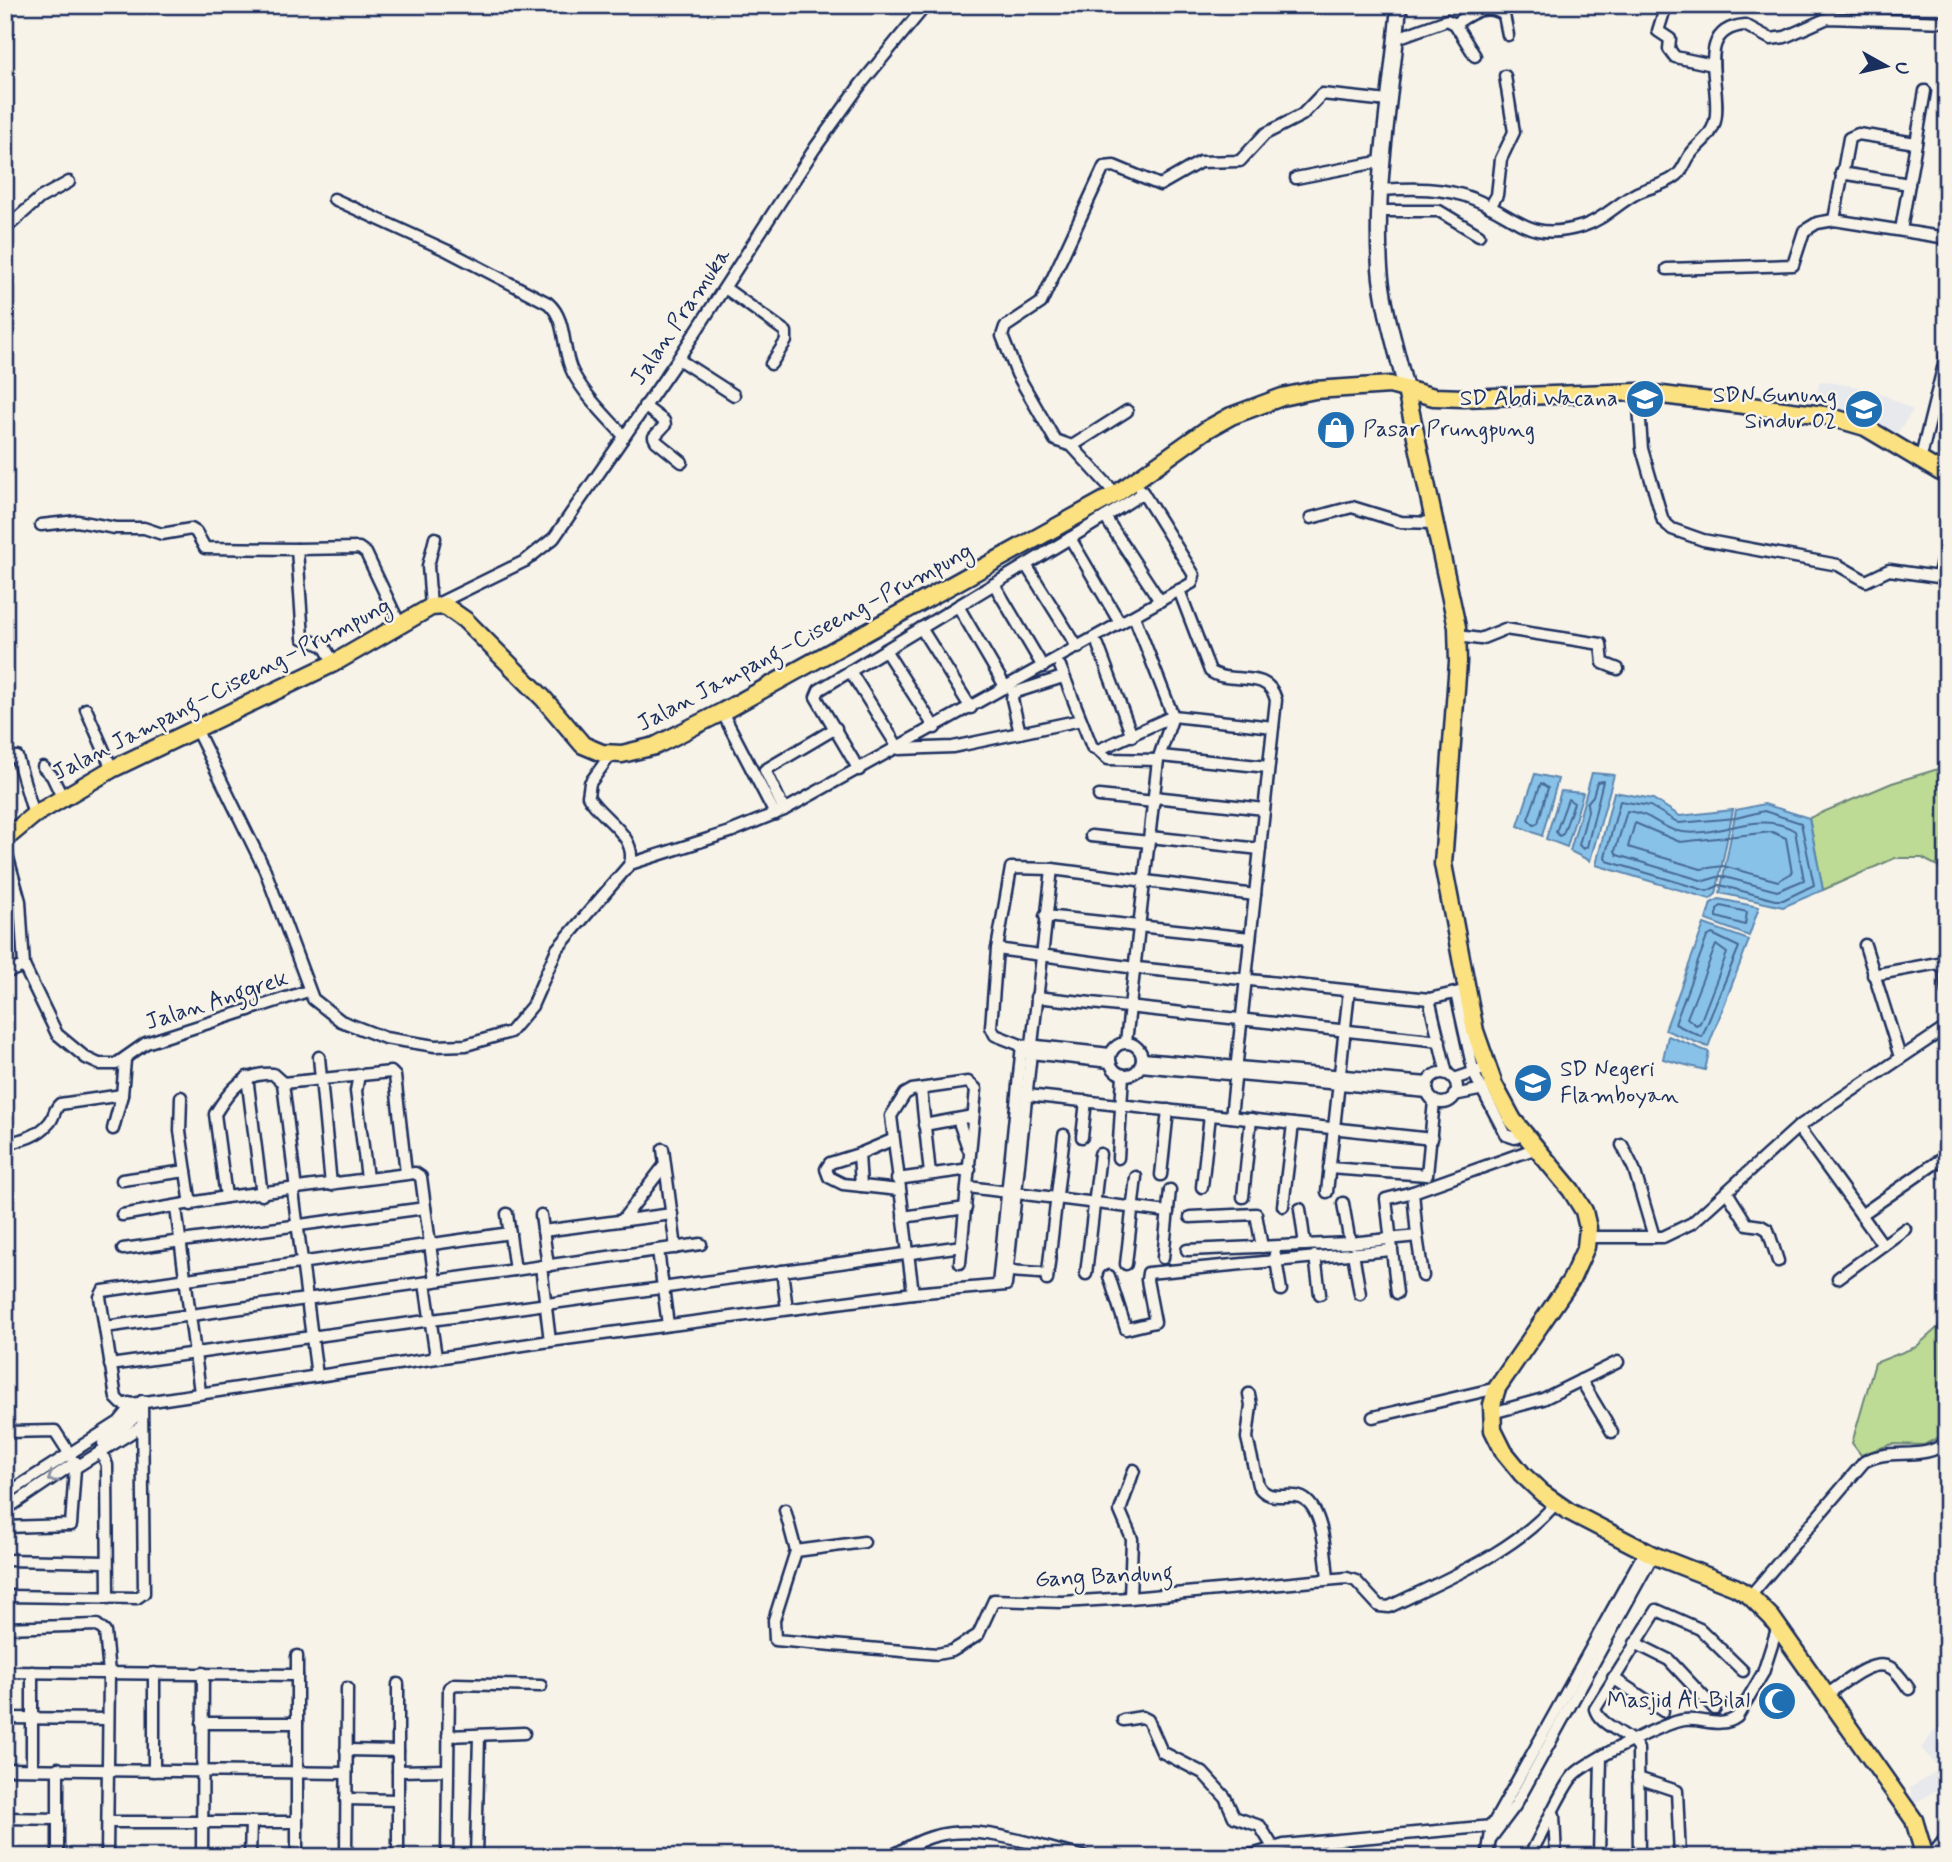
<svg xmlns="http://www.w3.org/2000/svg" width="1952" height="1862" viewBox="0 0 1952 1862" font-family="Mynerve,sans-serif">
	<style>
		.built { fill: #e7e9ed }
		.green { fill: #bddb94; stroke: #6c8579; stroke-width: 2 }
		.water { fill: #89c2e8; stroke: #5d87b1; stroke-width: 2 }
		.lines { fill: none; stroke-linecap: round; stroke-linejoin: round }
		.shore { stroke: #476a95; stroke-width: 2 }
		.minor-casing { stroke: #1b2f5e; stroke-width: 15 }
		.secondary-casing { stroke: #1b2f5e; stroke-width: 19 }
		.primary-casing { stroke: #1b2f5e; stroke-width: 21 }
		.minor { stroke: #f7f3e8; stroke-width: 10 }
		.secondary { stroke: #f7f3e8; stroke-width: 14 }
		.primary { stroke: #fbe180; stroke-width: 16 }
		.oneway { stroke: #8991a3 }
		.labels { text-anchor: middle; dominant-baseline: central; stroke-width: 5; stroke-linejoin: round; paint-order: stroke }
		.street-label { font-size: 23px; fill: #1b2f5e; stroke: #f7f3e8 }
		.poi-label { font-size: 23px; fill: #1b2f5e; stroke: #f7f3e8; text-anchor: end }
	</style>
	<rect width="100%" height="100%" fill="#f7f3e8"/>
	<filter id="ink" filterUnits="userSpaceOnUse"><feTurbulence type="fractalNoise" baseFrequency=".0143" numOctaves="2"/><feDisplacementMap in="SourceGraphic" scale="14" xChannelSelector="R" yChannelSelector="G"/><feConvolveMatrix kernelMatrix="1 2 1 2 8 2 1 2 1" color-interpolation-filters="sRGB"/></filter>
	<g filter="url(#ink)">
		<g class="built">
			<path d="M1820,381L1873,389L1913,410L1894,438L1860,416L1813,409Z"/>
			<path d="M1941,1723L1947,1727V1790L1942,1786L1914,1804L1910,1788L1940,1769L1921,1748Z"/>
		</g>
		<g class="green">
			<path d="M1938,769L1947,771V871L1922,858H1895L1823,890L1809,818L1892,783Z"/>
			<path d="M1947,1319L1945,1434L1924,1445L1892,1444L1861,1455L1852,1443L1875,1363L1916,1347Z"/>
		</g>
		<g class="water">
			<path d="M1592,773L1614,775L1590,861L1570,851Z"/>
			<path d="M1535,774L1558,779L1542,836L1518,826Z"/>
			<path d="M1561,791L1583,793L1567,847L1546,839Z"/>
			<path d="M1614,792L1653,799L1680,816L1733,810L1716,894L1710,899L1596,865Z"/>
			<path d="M1764,804L1809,818L1823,890L1783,907L1720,893L1736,810Z"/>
			<path d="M1719,899L1759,907L1749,936L1706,920L1711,903Z"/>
			<path d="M1704,924L1749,940L1708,1047L1665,1030Z"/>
			<path d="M1668,1036L1709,1052L1705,1070L1663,1059Z"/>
		</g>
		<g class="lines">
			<g class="shore">
				<path d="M1603,781L1587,847L1583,849L1579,845L1588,811L1587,803L1593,796L1597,782Z"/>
				<path d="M1541,783L1548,788L1538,823L1534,825L1528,819Z"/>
				<path d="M1568,799L1574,803L1563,834L1559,836L1556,832Z"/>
				<path d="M1620,801L1650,806L1679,823L1736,818L1764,811L1801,823L1814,885L1783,900H1775L1720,885L1707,891L1607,861L1605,857Z"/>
				<path d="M1627,811C1651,813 1659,827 1677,831C1718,840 1757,808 1795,831L1804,880L1777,891L1721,876L1704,881L1617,855L1615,851Z"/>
				<path d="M1635,823L1680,842L1772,832L1786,838L1792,873L1778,881L1723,866L1701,869L1628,847Z"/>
				<path d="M1721,906L1747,912L1745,925L1717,917V909Z"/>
				<path d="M1712,934L1739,947L1702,1037L1675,1024L1707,937Z"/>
				<path d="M1716,945L1727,953L1700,1023L1696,1025L1687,1018Z"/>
			</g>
			<defs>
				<g id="minor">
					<path d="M1662,5L1664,12L1658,31L1670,39L1669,49L1675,57L1713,65"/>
					<path d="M1455,24C1470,14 1486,2 1504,15L1508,35"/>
					<path d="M1397,38L1447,20L1455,24L1475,56"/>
					<path d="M1841,173L1909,184"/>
					<path d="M1296,178L1383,161"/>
					<path d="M1380,190C1413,188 1444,187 1474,199C1518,217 1528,243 1583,226C1603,220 1618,203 1637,193C1649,187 1665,185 1676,176C1683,171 1685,162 1690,155C1699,142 1711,138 1715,121C1723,88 1692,29 1745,25L1771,39L1785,37L1828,18L1947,22"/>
					<path d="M334,199L448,251L548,303C568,320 561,351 573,373C586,397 606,416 624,436"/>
					<path d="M1490,207L1497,195L1501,159L1514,132L1505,76"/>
					<path d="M1380,211H1439L1479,235"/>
					<path d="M1834,220L1849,138L1858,134L1916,143"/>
					<path d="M5,229L40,198L69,182"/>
					<path d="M1901,230L1925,91"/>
					<path d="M1667,269L1793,265L1804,231L1817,223L1834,220L1947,238"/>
					<path d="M725,288L786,332V341L771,364"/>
					<path d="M678,359L734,395"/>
					<path d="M1638,392L1642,449L1663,521L1672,529L1703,540L1838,565L1866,581L1889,570L1938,577L1947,542"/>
					<path d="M644,406L664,421L665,425L654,437L656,441L682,462"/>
					<path d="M1072,446L1127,411"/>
					<path d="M1920,461L1947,352"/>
					<path d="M1116,494L1072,446L1055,440L1017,374L1002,336L1005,327L1041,303L1104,167L1114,166L1160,185L1200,162L1240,161L1265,134L1302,115L1322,94L1388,101"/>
					<path d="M1105,517L1160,601"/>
					<path d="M1311,518L1352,507L1401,522L1435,523"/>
					<path d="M41,525L77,521L115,528H144L162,534L191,529L196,532L205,548L297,549"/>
					<path d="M435,538L428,566L431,607L525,561L554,538L678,359L815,148L861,84L926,5"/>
					<path d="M1070,538L1120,623"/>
					<path d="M1026,565L1078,648"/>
					<path d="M994,584L1043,667"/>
					<path d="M1179,590L1210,671C1229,686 1268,667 1276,700L1231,1117"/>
					<path d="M958,606L1006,688"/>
					<path d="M921,628L971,708"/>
					<path d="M1458,636L1480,639L1505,629L1601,644L1603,663L1618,669"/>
					<path d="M1098,645L1132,736"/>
					<path d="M885,650L935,728"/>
					<path d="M334,663L324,646L303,638L297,549L359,548L366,553L400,625"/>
					<path d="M1060,666L1092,747L1098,750L1173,716L1273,727"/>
					<path d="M850,671L899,749L953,747L1081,720"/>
					<path d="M86,709L112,769"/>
					<path d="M722,712L775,814"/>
					<path d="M836,728L765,770L784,810L1192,583L1194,575L1143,493"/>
					<path d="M197,731L265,870L313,999L341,1021L385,1038L435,1046L466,1045L510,1032L532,1006L557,949L630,864C638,835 600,818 588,796L590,783L611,754"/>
					<path d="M1020,733L1012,699L1013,693L1063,677"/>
					<path d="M1098,750L1108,759L1158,760"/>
					<path d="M5,752L8,757H17L34,815"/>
					<path d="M1161,756L1268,767"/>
					<path d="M43,767L52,776L63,799"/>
					<path d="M859,770L816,697L819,690L1105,517L1143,493L1141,490"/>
					<path d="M1099,796L1154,802"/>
					<path d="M1154,797L1264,809"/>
					<path d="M1091,836L1149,842"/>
					<path d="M1150,837L1260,849"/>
					<path d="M5,847L20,901L24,966L57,1034L86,1058L99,1064H116L146,1043L308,991"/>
					<path d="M630,864L730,832L784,810"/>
					<path d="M1045,916L1250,938"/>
					<path d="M1865,945L1900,1057"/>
					<path d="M997,949L1128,967L1429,999L1447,1074"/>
					<path d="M5,973L24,966"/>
					<path d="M1873,975L1938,963L1945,971L1947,992"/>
					<path d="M1456,993L1474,1074L1506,1135L1515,1138L1524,1134"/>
					<path d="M1036,997L1440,1041"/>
					<path d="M1429,999L1459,992"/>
					<path d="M1126,1042L1158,760L1173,716L1134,616"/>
					<circle cx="1126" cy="1059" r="16"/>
					<path d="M1018,1044L995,1035L991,1027L997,949L1011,868L1052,869L1255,895"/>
					<path d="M1028,1045L1110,1054"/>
					<path d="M1026,1052L1031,1053L1052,869"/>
					<path d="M319,1057L331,1185"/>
					<path d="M1142,1059L1428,1083"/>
					<path d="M1140,1066L1428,1092"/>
					<circle cx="1442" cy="1088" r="15"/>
					<path d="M359,1075L356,1091L367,1178"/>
					<path d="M247,1077L262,1195"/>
					<path d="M1454,1079L1487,1068"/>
					<path d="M283,1083L296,1190"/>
					<path d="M921,1089L930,1174"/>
					<path d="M1027,1095L1432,1139"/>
					<path d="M1454,1095L1484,1089"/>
					<path d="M181,1097L180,1131L191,1205"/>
					<path d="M958,1119L968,1148"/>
					<path d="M924,1125L973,1116"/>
					<path d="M1798,1127L1883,1245"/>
					<path d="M113,1129L122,1095L125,1060"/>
					<path d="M1082,1137L1086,1101"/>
					<path d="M892,1140L859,1154L830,1163L826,1169L829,1177L843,1184L899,1190"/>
					<path d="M5,1144C23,1140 38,1136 49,1123C55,1117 53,1110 60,1104L122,1095"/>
					<path d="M1622,1145L1634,1169L1654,1237"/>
					<path d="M663,1149L676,1248"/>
					<path d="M859,1154L861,1186"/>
					<path d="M1118,1158L1123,1075"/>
					<path d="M1329,1168L1427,1175L1434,1101"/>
					<path d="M1161,1175L1168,1110"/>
					<path d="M897,1179L970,1169"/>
					<path d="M122,1180L186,1171"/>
					<path d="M968,1187L1168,1212"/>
					<path d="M1202,1187L1210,1115"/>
					<path d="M293,1191L317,1376"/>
					<path d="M1327,1192L1349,991"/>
					<path d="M1727,1192L1747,1224L1761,1226L1768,1230L1778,1261"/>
					<path d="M226,1197L215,1114C229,1091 243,1072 273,1074L283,1083L391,1072L395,1076L406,1173"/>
					<path d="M1243,1197L1251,1119"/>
					<path d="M1343,1203L1350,1243"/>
					<path d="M1283,1206L1293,1124"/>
					<path d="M176,1208L200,1392"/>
					<path d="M1300,1209L1305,1245"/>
					<path d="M507,1214L515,1270"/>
					<path d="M122,1215L226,1197L415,1173L421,1177L435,1281"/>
					<path d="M541,1215L548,1266"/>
					<path d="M1861,1215L1947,1155"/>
					<path d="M903,1217L966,1208"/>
					<path d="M1190,1217L1256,1214L1262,1247"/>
					<path d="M623,1219L663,1167"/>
					<path d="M543,1231L672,1214"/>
					<path d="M510,1233L103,1291L100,1297L116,1398L122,1404H132L550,1341L913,1293L1006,1285L1031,1053L1110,1062"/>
					<path d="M1417,1236L1423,1276"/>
					<path d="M1588,1237H1663L1692,1223L1798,1127L1947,1027"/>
					<path d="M123,1249L425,1208"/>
					<path d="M658,1250L668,1325"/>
					<path d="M1187,1250L1350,1243L1417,1236L1413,1192L1537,1148"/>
					<path d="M1353,1253L1360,1294"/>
					<path d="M1275,1254L1281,1290"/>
					<path d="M1315,1256L1320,1294"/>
					<path d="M1163,1258L1170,1190"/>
					<path d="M1126,1264L1136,1177"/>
					<path d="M541,1266L550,1341"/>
					<path d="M782,1271L787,1309"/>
					<path d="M1009,1271L1040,1273"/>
					<path d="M1086,1274L1100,1154"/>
					<path d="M1109,1276L1126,1329L1155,1322L1147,1280L1148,1273L1391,1250"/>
					<path d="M1838,1278L1905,1229"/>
					<path d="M1047,1280L1064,1135"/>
					<path d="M425,1283L436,1357"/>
					<path d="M998,1285L1022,1045"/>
					<path d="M913,1293L891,1116L905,1094L912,1090L968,1082L976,1089L960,1263"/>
					<path d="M1397,1293L1386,1199L1413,1192"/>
					<path d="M105,1327L701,1244"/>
					<path d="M110,1365L962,1246"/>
					<path d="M1581,1380L1612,1432"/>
					<path d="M1249,1394L1251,1405L1247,1438L1258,1485C1270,1506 1292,1488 1307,1501C1324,1515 1326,1558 1328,1579"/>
					<path d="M1492,1413L1543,1399L1618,1362"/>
					<path d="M1373,1417L1497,1388"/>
					<path d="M5,1432L55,1431L71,1456"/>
					<path d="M103,1443L133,1419L135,1404"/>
					<path d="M101,1451L107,1465L108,1598"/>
					<path d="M5,1495L119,1422L128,1411L129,1403"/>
					<path d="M5,1510L76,1462"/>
					<path d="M785,1510L796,1551L774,1620L775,1640L937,1654L952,1651L978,1635L994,1600L1062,1602L1130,1598L1347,1578L1356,1581L1379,1606L1389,1607C1446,1579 1515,1552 1556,1503"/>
					<path d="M5,1527L71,1525L75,1468L142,1426"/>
					<path d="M796,1551L864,1542"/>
					<path d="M5,1560L107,1562"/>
					<path d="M5,1596L137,1598L144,1593L142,1401"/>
					<path d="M1750,1596L1864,1462C1889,1446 1925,1463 1947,1441"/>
					<path d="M1130,1598L1132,1539L1120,1511L1134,1470"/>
					<path d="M5,1628L97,1625L105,1632L109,1673L107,1857"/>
					<path d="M1635,1643L1669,1660L1715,1709"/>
					<path d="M297,1656V1857"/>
					<path d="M5,1672L297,1675"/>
					<path d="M32,1672V1768"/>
					<path d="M1613,1678L1663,1711"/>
					<path d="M398,1684V1857"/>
					<path d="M1826,1695C1841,1686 1872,1656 1891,1668C1898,1672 1904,1682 1909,1689"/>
					<path d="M5,1718L107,1719"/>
					<path d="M1123,1720L1142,1717L1148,1720L1162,1752L1203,1773L1225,1797L1234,1817L1260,1826L1273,1847"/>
					<path d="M202,1723H297"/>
					<path d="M448,1736L524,1733"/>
					<path d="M346,1750L398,1751"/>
					<path d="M5,1769L345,1773"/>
					<path d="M154,1771V1673"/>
					<path d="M398,1771L447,1770"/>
					<path d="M1638,1778L1677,1791L1680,1857"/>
					<path d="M346,1799L398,1800"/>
					<path d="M1554,1815L1556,1857"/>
					<path d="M5,1818L58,1819"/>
					<path d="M108,1822H297"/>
					<path d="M1491,1838L1515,1806L1653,1555"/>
					<path d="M58,1857V1768"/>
					<path d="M202,1857L203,1673"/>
					<path d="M250,1857L251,1822"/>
					<path d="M346,1857L347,1688"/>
					<path d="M447,1857L449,1688L455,1684L541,1686"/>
					<path d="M476,1857L479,1736"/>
					<path d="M890,1857C904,1849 919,1840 935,1836C984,1823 1038,1848 1086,1857"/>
					<path d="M1245,1857L1284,1845L1492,1826"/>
					<path d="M1487,1857L1492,1826L1645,1551"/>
					<path d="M1529,1857C1541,1836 1560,1791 1573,1776C1585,1762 1666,1722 1684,1720C1702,1718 1721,1729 1737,1717L1763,1673L1778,1626"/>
					<path d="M1599,1857L1601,1757"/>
					<path d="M1639,1857L1638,1749C1629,1732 1600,1727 1595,1709L1657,1610L1700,1629L1743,1671"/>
					<path d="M1931,1857L1947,1836"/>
				</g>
				<path id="secondary" d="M1399,5C1392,93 1374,181 1380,268C1383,309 1397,350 1406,390"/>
				<g id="primary">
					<path d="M1406,390L1457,627L1458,662L1443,864L1475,1031L1494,1085L1513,1120L1571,1190L1584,1211L1588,1228L1586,1247L1571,1280L1497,1388L1492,1405L1493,1430L1504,1452L1522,1474L1542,1493L1568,1511L1653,1555L1735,1587L1750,1596L1772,1618L1914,1820L1925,1857"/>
					<path d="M5,839L34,815L112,769L334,663L431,607L445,606L465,620L543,698L583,745L602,753L622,754L655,746L722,712L1116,494L1206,430L1231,416L1282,397L1315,390L1390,385L1434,397L1464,398L1638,392L1824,415L1865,427L1947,476"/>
				</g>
			</defs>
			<use href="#minor" class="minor-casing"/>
			<use href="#secondary" class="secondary-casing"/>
			<use href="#primary" class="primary-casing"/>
			<use href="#minor" class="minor"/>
			<use href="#secondary" class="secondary"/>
			<use href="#primary" class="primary"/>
		</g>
		<defs><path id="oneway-chevron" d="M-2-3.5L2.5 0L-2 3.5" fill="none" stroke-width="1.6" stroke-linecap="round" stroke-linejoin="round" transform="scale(1.75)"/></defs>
		<use class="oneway" href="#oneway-chevron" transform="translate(52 1478) rotate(146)"/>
	</g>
	<defs>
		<symbol id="school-disc" viewBox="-11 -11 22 22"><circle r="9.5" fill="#1f6fb2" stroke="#f7f3e8"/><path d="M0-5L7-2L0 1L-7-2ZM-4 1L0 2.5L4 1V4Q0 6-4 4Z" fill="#fff"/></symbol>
		<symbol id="shop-disc" viewBox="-11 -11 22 22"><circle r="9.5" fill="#1f6fb2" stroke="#f7f3e8"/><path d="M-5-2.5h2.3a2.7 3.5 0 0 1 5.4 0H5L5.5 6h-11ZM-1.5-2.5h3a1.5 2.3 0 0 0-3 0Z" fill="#fff"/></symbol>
		<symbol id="mosque-disc" viewBox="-11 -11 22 22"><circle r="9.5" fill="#1f6fb2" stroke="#f7f3e8"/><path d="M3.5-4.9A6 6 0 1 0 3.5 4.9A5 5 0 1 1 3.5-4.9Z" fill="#fff"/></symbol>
	</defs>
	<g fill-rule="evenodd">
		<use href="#school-disc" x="1623" y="377" width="44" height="44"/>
		<use href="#school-disc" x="1842" y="387" width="44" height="44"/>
		<use href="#shop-disc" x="1314" y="408" width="44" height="44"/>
		<use href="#school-disc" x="1511" y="1061" width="44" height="44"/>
		<use href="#mosque-disc" x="1755" y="1679" width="44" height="44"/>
	</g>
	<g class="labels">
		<g class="street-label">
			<text transform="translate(681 317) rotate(-56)">Jalan Pramuka</text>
			<text transform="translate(805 638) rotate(-28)">Jalan Jampang–Ciseeng–Prumpung</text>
			<text transform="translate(222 690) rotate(-27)">Jalan Jampang–Ciseeng–Prumpung</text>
			<text transform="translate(217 1001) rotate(-18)">Jalan Anggrek</text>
			<text transform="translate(1104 1577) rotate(-3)">Gang Bandung</text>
		</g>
		<g class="poi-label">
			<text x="1837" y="396">SDN Gunung<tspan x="1837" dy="26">Sindur 02</tspan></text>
			<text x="1618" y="399">SD Abdi Wacana</text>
			<text x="1363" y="430" text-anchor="start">Pasar Prungpung</text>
			<text x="1560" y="1070" text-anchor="start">SD Negeri<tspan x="1560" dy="26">Flamboyan</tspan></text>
			<text x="1750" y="1701">Masjid Al-Bilal</text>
		</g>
	</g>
	<rect width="1952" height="1862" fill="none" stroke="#f7f3e8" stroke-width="28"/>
	<rect x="14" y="14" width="1924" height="1834" fill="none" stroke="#1b2f5e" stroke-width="2.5" filter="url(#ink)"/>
	<g transform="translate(1886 66) rotate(98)" stroke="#f7f3e8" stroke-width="5" paint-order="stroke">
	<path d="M0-5L12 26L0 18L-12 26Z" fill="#1b2f5e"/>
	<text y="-10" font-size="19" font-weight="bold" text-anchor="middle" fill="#1b2f5e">U</text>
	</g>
</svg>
